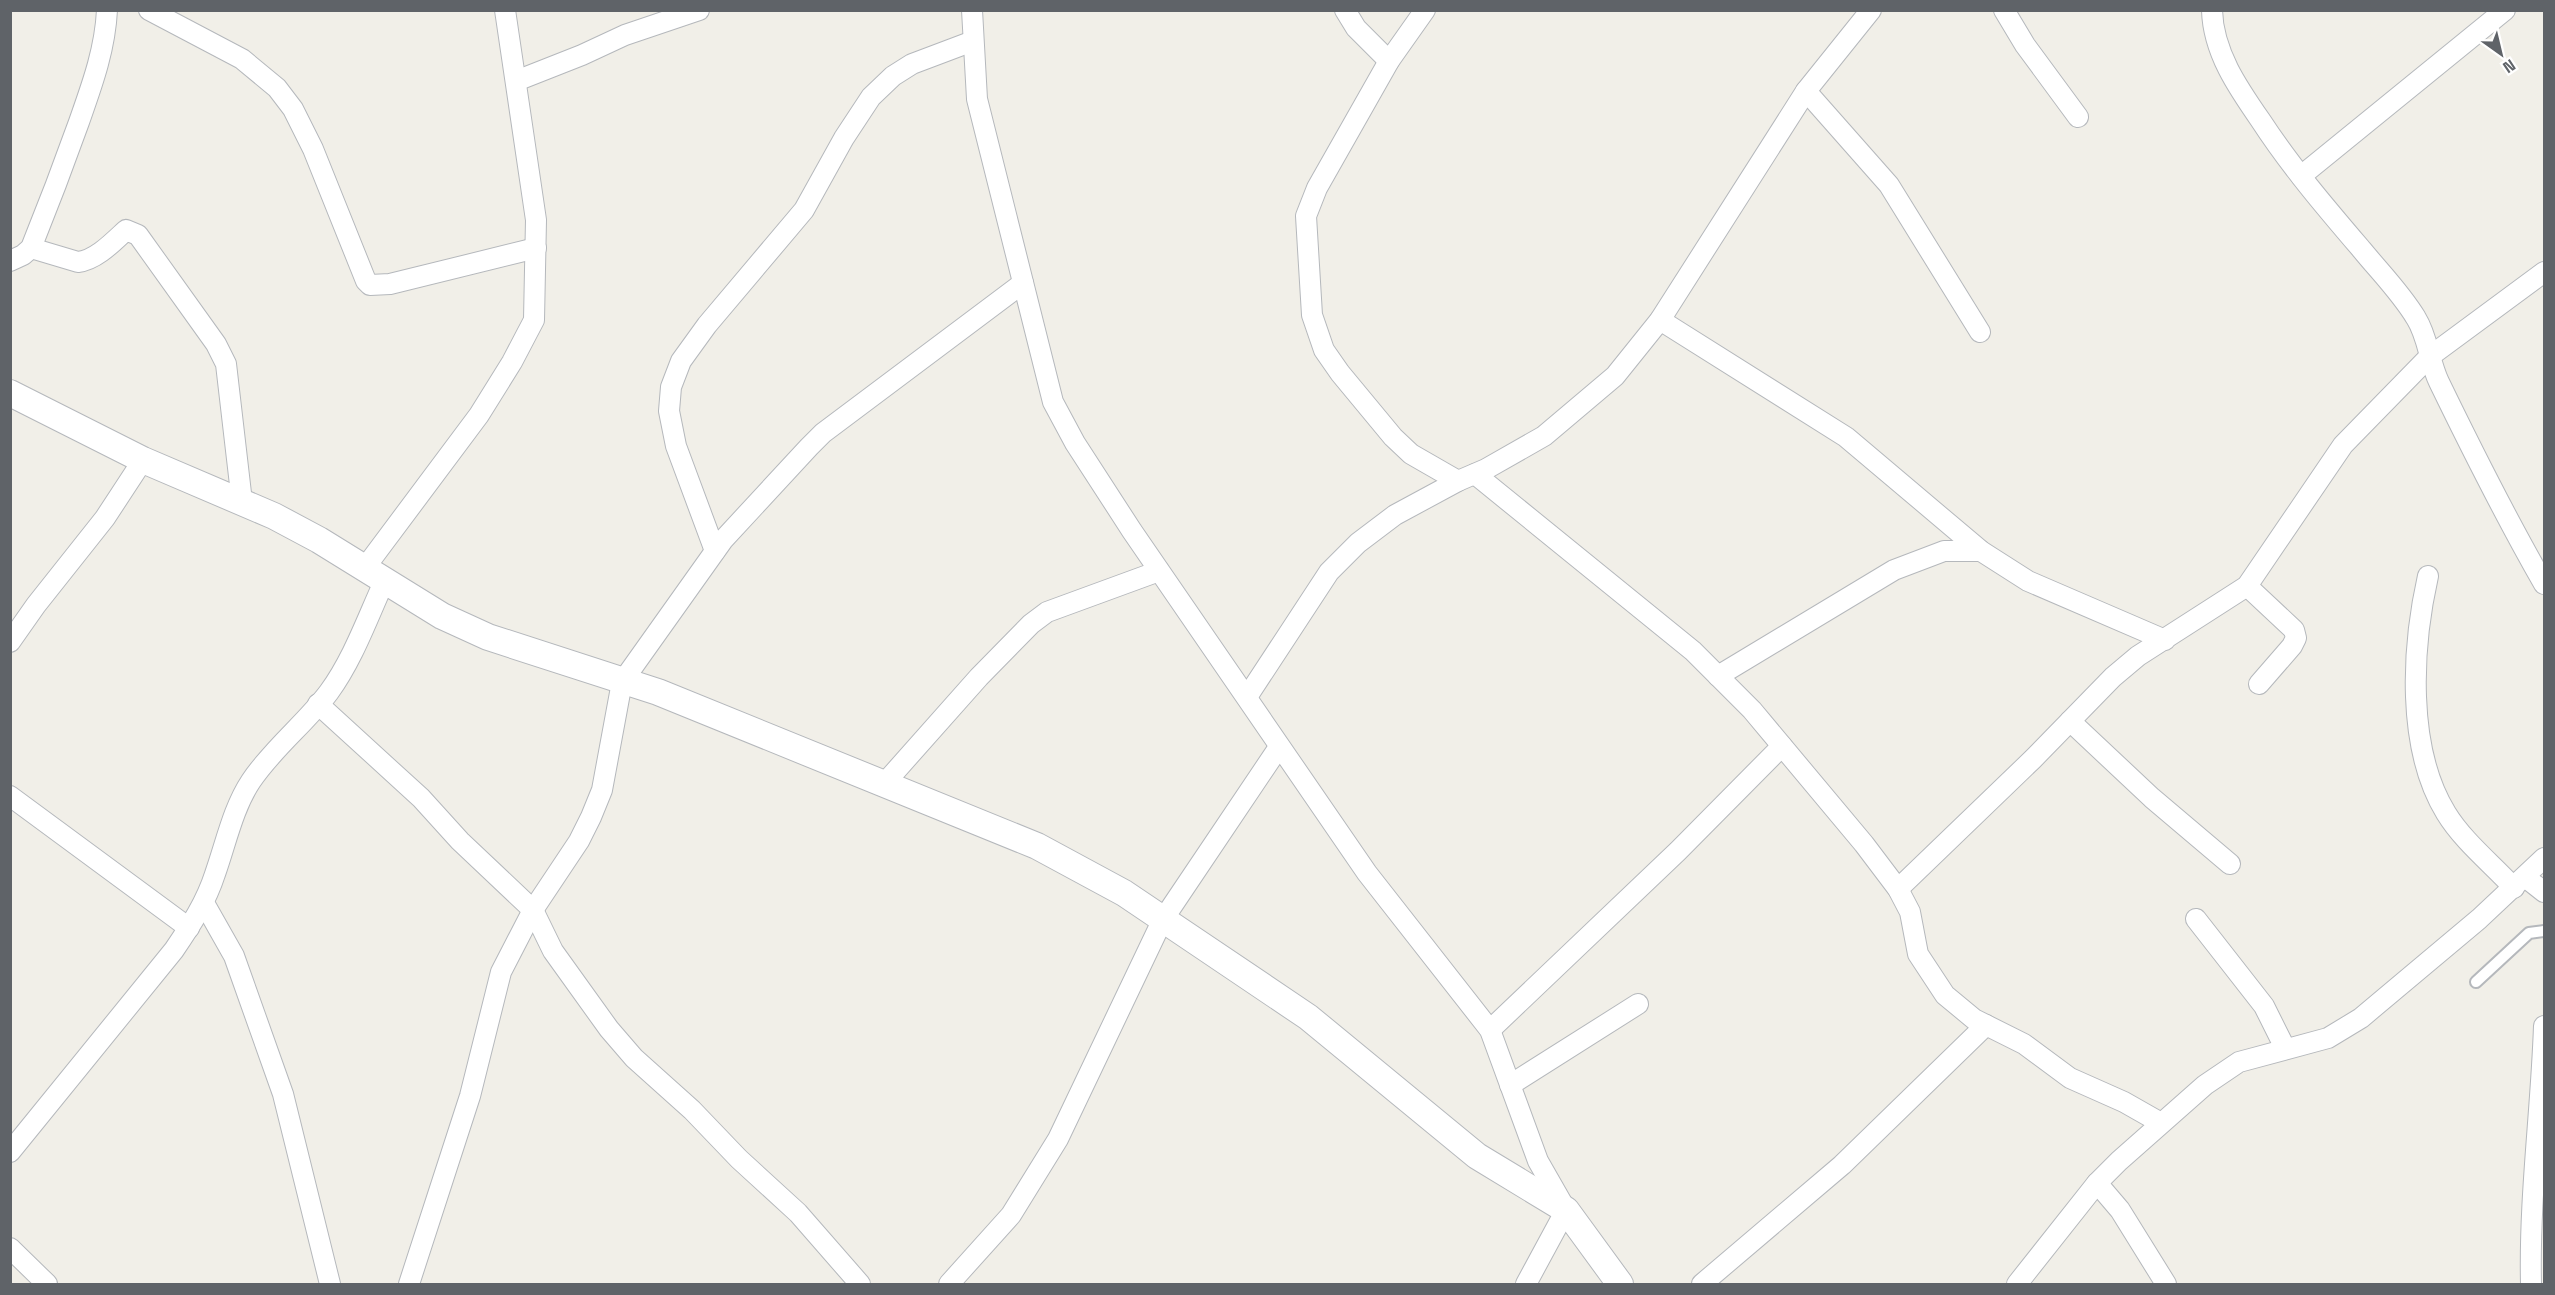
<svg xmlns="http://www.w3.org/2000/svg" width="2555" height="1295" viewBox="0 0 2555 1295" font-family="'Space Grotesk',sans-serif">
	<style>
		.lines { fill: none; stroke-linecap: round; stroke-linejoin: round }
		.service-casing { stroke: #b5b8bc; stroke-width: 14 }
		.minor-casing { stroke: #b5b8bc; stroke-width: 22 }
		.tertiary-casing { stroke: #b5b8bc; stroke-width: 28 }
		.service { stroke: #fff; stroke-width: 10 }
		.minor { stroke: #fff; stroke-width: 20 }
		.tertiary { stroke: #fff; stroke-width: 26 }
	</style>
	<rect width="100%" height="100%" fill="#f1efe8"/>
	<g class="lines">
		<defs>
			<path id="service" d="M2476,982L2529,933L2544,931"/>
			<g id="minor">
				<path d="M149,10L242,59L277,88L293,109L313,149L366,281L370,285L390,284L536,248"/>
				<path d="M972,10L977,99L1053,402L1075,443L1132,531L1367,873L1490,1030L1538,1161L1566,1210L1526,1284"/>
				<path d="M1345,10L1356,28L1389,61"/>
				<path d="M1425,10L1389,61L1317,188L1306,216L1312,315L1324,350L1340,373L1393,437L1411,454L1458,481"/>
				<path d="M2004,10L2025,45L2078,117"/>
				<path d="M2212,10C2213,52 2238,88 2261,121C2291,167 2327,209 2362,250C2380,272 2401,293 2416,318C2428,337 2429,361 2439,382C2472,450 2506,518 2544,584"/>
				<path d="M516,81L582,55L625,35L699,10"/>
				<path d="M1806,91L1889,185L1980,332"/>
				<path d="M2301,176L2505,10"/>
				<path d="M31,248L78,262C96,260 113,242 126,230L138,235L216,344L226,364L242,502"/>
				<path d="M10,261L23,255L31,248C48,206 64,164 79,122C92,85 105,50 107,10"/>
				<path d="M1660,320L1846,437L1981,551L2028,581L2165,640"/>
				<path d="M1475,474L1693,651L1752,710L1864,844L1898,889L1910,912L1918,954L1945,995L1974,1019L2024,1044L2070,1078L2124,1102L2161,1123"/>
				<path d="M715,551L676,446L669,411L671,387L681,361L707,325L804,210L844,138L871,97L893,76L912,64L973,41"/>
				<path d="M364,569L479,415L512,362L534,320L536,220L505,10"/>
				<path d="M2428,576C2412,647 2406,748 2446,813C2463,841 2492,864 2514,888"/>
				<path d="M2247,586L2294,630L2296,638L2292,646L2259,684"/>
				<path d="M10,642L36,605L105,518L143,460"/>
				<path d="M1718,676L1894,570L1944,551H1981"/>
				<path d="M1247,697L1329,572L1358,543L1395,515L1458,481L1486,469L1544,436L1615,376L1660,320L1806,91L1871,10"/>
				<path d="M318,704L421,798L460,841L533,910L553,951L609,1029L634,1058L692,1110L739,1159L798,1213L860,1284"/>
				<path d="M2070,721L2152,798L2230,864"/>
				<path d="M884,784L979,677L1031,624L1047,612L1159,571"/>
				<path d="M10,796L189,928"/>
				<path d="M2525,877L2544,892"/>
				<path d="M1898,889L2033,759L2113,677L2138,656L2247,586L2343,445L2429,357L2544,272"/>
				<path d="M204,903L234,956L283,1094L330,1284"/>
				<path d="M2196,919L2264,1006L2285,1048"/>
				<path d="M1490,1030L1678,851L1782,746"/>
				<path d="M1510,1085L1638,1004"/>
				<path d="M10,1152L174,950C191,925 206,902 215,874C226,843 233,808 251,781C273,748 306,723 329,692C353,659 367,619 384,582"/>
				<path d="M2097,1183L2120,1210L2166,1284"/>
				<path d="M10,1248L47,1284"/>
				<path d="M409,1284L470,1096L501,972L533,910L579,841L591,817L602,790L622,682L723,540L809,447L823,433L1023,283"/>
				<path d="M949,1284L1011,1215L1058,1139L1162,921L1279,747"/>
				<path d="M1702,1284L1842,1165L1986,1025"/>
				<path d="M2017,1284L2097,1183L2119,1161L2205,1085L2239,1062L2328,1038L2361,1018L2479,919L2544,858"/>
				<path d="M2531,1284C2529,1197 2541,1113 2544,1026"/>
			</g>
			<path id="tertiary" d="M10,393L143,460L274,516L319,540L442,616L488,637L658,692L1037,846L1124,893L1308,1017L1477,1156L1566,1210L1620,1284"/>
		</defs>
		<use href="#service" class="service-casing"/>
		<use href="#minor" class="minor-casing"/>
		<use href="#tertiary" class="tertiary-casing"/>
		<use href="#service" class="service"/>
		<use href="#minor" class="minor"/>
		<use href="#tertiary" class="tertiary"/>
	</g>
	<rect width="2555" height="1295" fill="none" stroke="#5f6368" stroke-width="24"/>
	<g transform="translate(2501 54) rotate(146)" stroke="#ffffff" stroke-width="4.5" paint-order="stroke">
	<path d="M0-4.5L10 22L0 15L-10 22Z" fill="#5f6368"/>
	<text y="-9" font-size="16" font-weight="bold" text-anchor="middle" fill="#5f6368">N</text>
	</g>
</svg>
